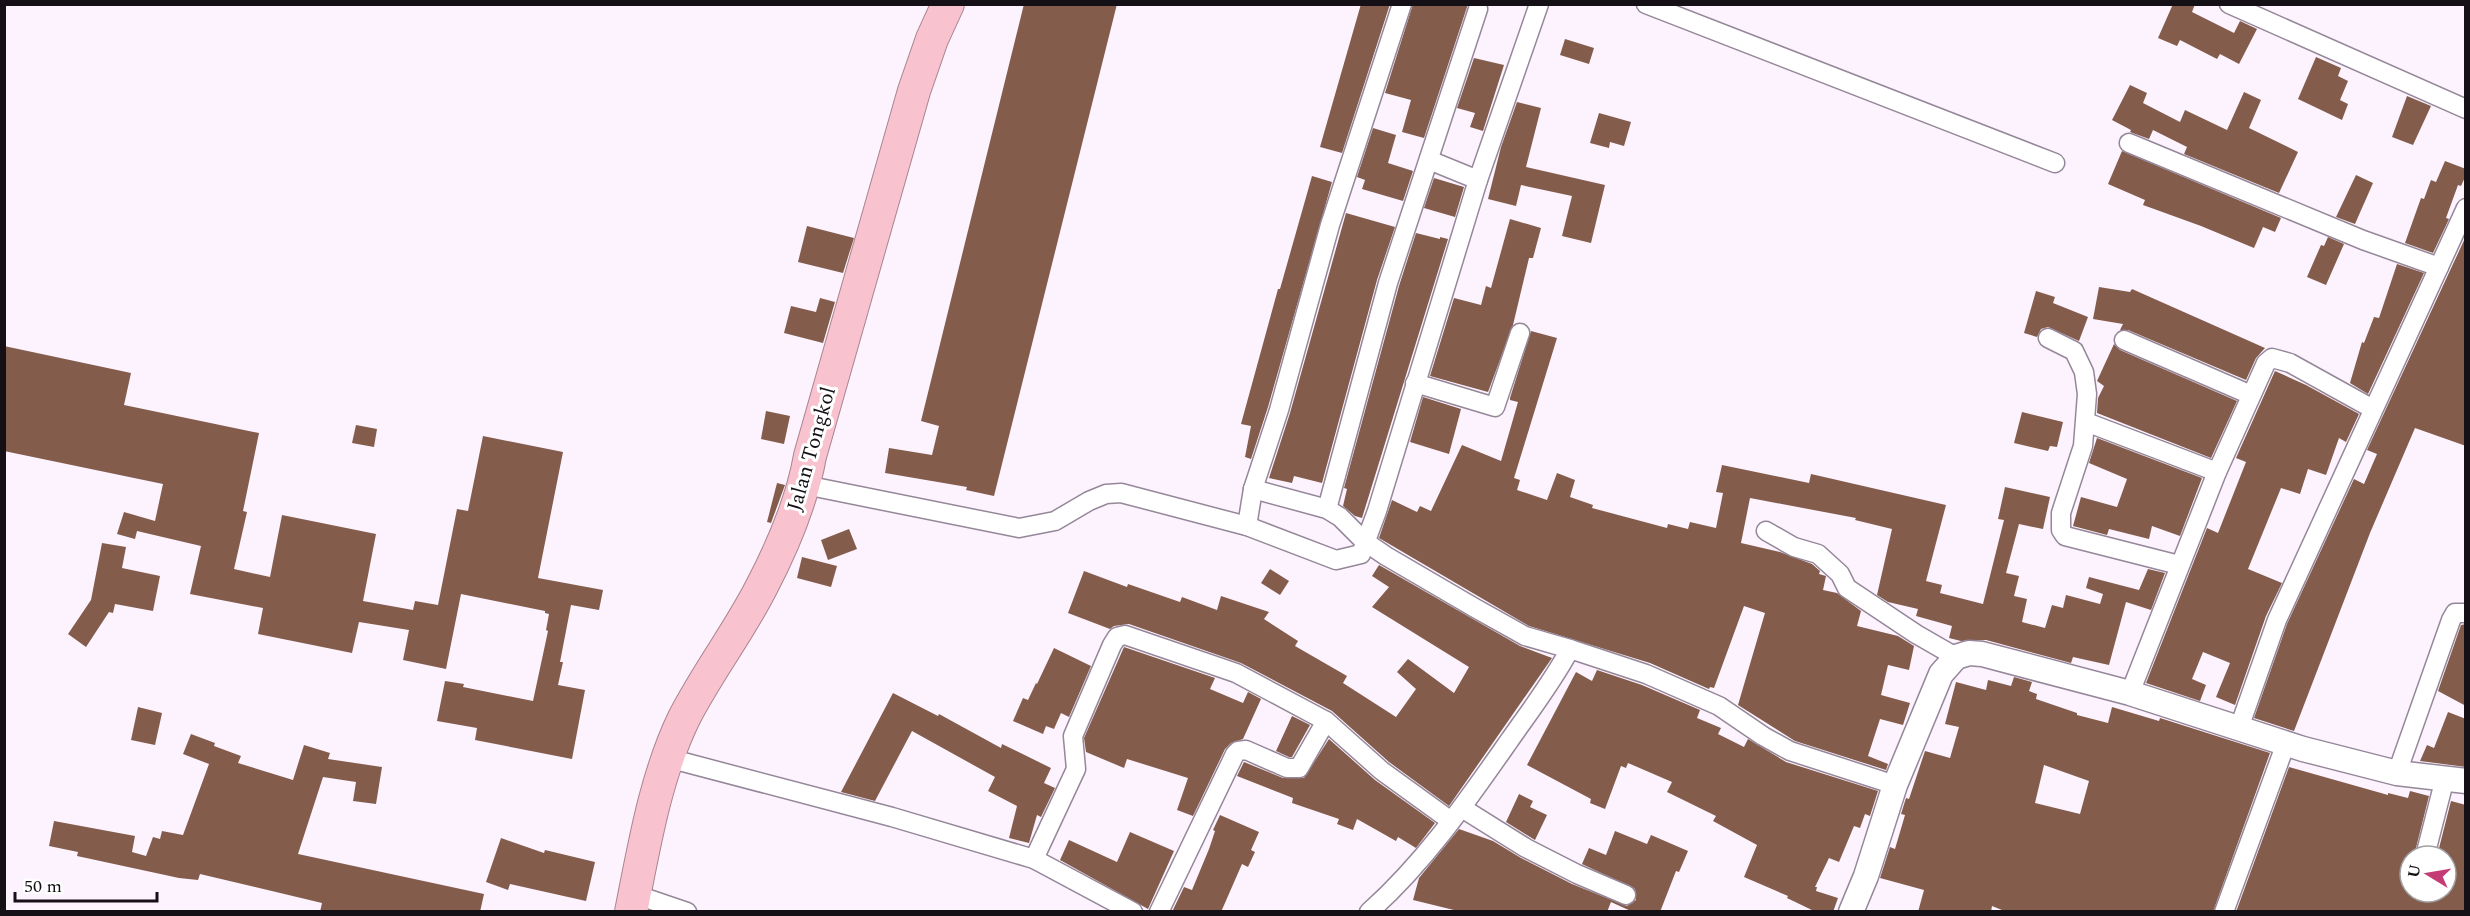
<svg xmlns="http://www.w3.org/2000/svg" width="2470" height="916" viewBox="0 0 2470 916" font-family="Spectral,serif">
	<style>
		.building { fill: #845c4c; fill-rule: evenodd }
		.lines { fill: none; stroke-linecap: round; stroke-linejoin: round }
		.street-casing { stroke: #958799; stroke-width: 21 }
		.secondary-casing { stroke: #958799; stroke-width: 27 }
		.highway-casing { stroke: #a9848e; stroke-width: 34 }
		.street { stroke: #fff; stroke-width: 18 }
		.secondary { stroke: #fff; stroke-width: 24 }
		.highway { stroke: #f8c2ce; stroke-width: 32 }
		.labels { text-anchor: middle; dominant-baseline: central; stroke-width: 6; stroke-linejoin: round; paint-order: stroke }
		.street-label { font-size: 21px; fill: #151016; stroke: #fff }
	</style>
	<rect width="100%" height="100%" fill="#fcf3ff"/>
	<g class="building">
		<path d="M1024,4H1117L994,496L966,490L967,487L885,473L889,448L932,455L939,426L921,421Z"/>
		<path d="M1361,4H1390L1342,153L1320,147Z"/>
		<path d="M1413,4H1468L1424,138L1402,132L1411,100L1385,93Z"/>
		<path d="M2173,4H2195L2192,12L2234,33L2240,21L2257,29L2239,64L2220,54L2217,59L2180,40L2177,46L2158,38Z"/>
		<path d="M1565,39L1594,48L1589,64L1560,55Z"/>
		<path d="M2316,57L2341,68L2338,76L2348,81L2340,100L2348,104L2342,120L2298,99Z"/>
		<path d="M1474,58L1504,65L1483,131L1470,127L1475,113L1457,108Z"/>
		<path d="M2130,85L2147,93L2143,103L2180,122L2185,110L2227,130L2244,92L2261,100L2249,128L2298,152L2279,193L2184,154L2187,147L2153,130L2149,139L2130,132L2131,130L2112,120Z"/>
		<path d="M2407,96L2431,106L2413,145L2392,137Z"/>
		<path d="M1517,102L1541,108L1526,167L1605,185L1591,243L1562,236L1572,196L1521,185L1516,206L1488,199L1501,147Z"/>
		<path d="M1599,113L1631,122L1624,146L1610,142L1609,148L1590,143Z"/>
		<path d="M1373,128L1396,135L1388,163L1413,171L1403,201L1362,189L1365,180L1357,177Z"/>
		<path d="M2122,151L2281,218L2275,232L2263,227L2254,248L2201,226L2143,205L2145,200L2108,184Z"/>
		<path d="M2445,161L2466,169V175L2461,186L2458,185L2446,218L2449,219L2433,253L2405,243L2421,198L2424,199L2431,180L2436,182Z"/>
		<path d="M2356,175L2373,183L2355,224L2336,217Z"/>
		<path d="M1312,176L1332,182L1268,407L1251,459L1245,457L1251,426L1241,424L1278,289H1280Z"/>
		<path d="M1434,178L1464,187L1455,217L1424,208Z"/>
		<path d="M1346,213L1395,227L1377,280L1322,483L1294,476L1292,483L1269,478L1290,413Z"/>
		<path d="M1510,219L1541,228L1533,258H1529L1513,325L1488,392L1430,376L1454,298L1481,305L1486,286L1491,288Z"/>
		<path d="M807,226L854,238L843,273L798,262Z"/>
		<path d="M1416,233L1440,239V237L1448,239L1362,518L1355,516L1343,506L1347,489L1344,488L1399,286Z"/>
		<path d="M2466,236V446L2415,428L2370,533L2294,731L2254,718L2287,624L2354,479L2364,484L2377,454L2367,450Z"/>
		<path d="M2328,237L2344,244L2326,285L2307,277L2321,245L2324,246Z"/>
		<path d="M2397,264L2424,273L2368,394L2350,383L2362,342L2364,343L2374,317L2379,318Z"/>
		<path d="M2099,287L2130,292L2132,289L2265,348L2256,358L2246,380L2128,330H2120L2123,324L2093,319Z"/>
		<path d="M2036,291L2055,297L2053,303L2088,317L2079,341L2048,327L2041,329L2037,337L2024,333Z"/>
		<path d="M820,298L835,302L823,343L784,333L791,306L816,312Z"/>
		<path d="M1531,331L1557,338L1514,478L1520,480L1517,490L1547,500L1557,473L1575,480L1570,497L1593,505L1592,508L1667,528L1668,524L1688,529L1690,522L1716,528L1723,493L1716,492L1722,465L1809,483L1811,474L1946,505L1926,581L1942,585L1940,593L1983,604L2004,520L1998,519L2005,487L2050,497L2043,529L2019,524L2006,573L2019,576L2014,596L2027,599L2022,622L2045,628L2052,605L2063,608L2066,595L2100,604L2103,594L2086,588L2089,577L2139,590L2148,569L2165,573L2151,610L2126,602L2109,665L2073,657L2071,663L1986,640L1961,641L1949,638L1952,626L1916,616L1918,609L1888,602L1877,595L1892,529L1855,520L1856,518L1750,498L1741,543L1780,552L1812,564L1820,571L1819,574L1826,576L1823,590L1837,593L1861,611L1857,626L1898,636L1914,646L1909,670L1888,665L1881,695L1910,703L1903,725L1880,719L1868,756L1888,764L1886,770L1795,741L1738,705L1765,613L1744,606L1714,688L1710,687L1709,689L1650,663L1529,626L1379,538L1392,500L1417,512L1420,506L1431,511L1462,445L1501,461L1518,402L1510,400V398Z"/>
		<path d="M2114,344L2120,350L2237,401L2211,458L2097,413L2098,398L2104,386L2097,381Z"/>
		<path d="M4,346L131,373L124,405L259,433L243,511L247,512L234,569L270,577L282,515L376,534L363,601L413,610L415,601L438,605L457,509L468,511L483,436L563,452L538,578L603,590L599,610L571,605L560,662H563L558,685L585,690L572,759L475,740L477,728L437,721L445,681L464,684L463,687L533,701L548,631L546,630L549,614L545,613V611L461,594L446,669L403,660L409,630L359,622L352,653L258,634L263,608L190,594L201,546L137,531L135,539L117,534L124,512L155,521L163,484L4,451Z"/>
		<path d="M2275,371L2306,385L2359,414L2346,442L2339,438L2326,475L2308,469L2300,494L2281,488L2248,569L2282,583L2266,616L2235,705L2216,697L2230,663L2203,652L2192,679L2206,685L2200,701L2146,683L2207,528L2218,533L2246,462L2236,458Z"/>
		<path d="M1423,397L1461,409L1449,454L1410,442Z"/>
		<path d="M766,411L790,416L784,444L761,439Z"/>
		<path d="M2022,412L2063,422L2057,447L2050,446L2048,451L2014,443Z"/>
		<path d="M356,425L377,429L374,447L352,443Z"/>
		<path d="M2097,438L2202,478L2180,536L2152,526L2149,539L2109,529L2107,535L2073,526L2081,497L2117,507L2127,479L2089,463Z"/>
		<path d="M777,483L785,485L771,523L767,522Z"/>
		<path d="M849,529L857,549L828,560L821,540Z"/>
		<path d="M102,543L126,547L122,568L160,576L153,611L115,604L113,613L109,612L86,647L68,634L91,600Z"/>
		<path d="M802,557L837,566L831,587L797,578Z"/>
		<path d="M1379,565L1520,646L1552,658L1449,806L1389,762L1332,711L1241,663L1129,624L1114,626L1110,629L1068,613L1084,571L1127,587L1128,584L1180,602L1182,597L1217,610L1221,596L1269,612L1264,619L1298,641L1295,646L1347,676L1343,683L1396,717L1416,689L1397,672L1408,659L1454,693L1469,667L1372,607L1389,587L1372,576Z"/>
		<path d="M1270,569L1289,581L1280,595L1261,583Z"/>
		<path d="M2466,624V706L2438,691L2461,625Z"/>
		<path d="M1124,647L1215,678L1210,689L1243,703L1248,692L1261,699L1243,739L1231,743L1225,749L1193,816L1177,810L1188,778L1127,759L1124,768L1086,752L1084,738Z"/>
		<path d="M1054,648L1091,666L1069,717L1061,713L1054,729L1046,726L1043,734L1013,721L1023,698L1028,700L1036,683L1037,684Z"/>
		<path d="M1597,670L1642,685L1700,710L1697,718L1721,728L1718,734L1744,747L1748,739L1786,762L1878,791L1870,816L1865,814L1860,828L1854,826L1839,862L1829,858L1815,887H1817L1816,891L1838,898L1833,912H1816L1787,898L1788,896L1744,877L1757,845L1713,821L1716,816L1667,792L1672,782L1628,763L1626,768L1621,766L1605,809L1590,803L1591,799L1527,765L1576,672L1592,681Z"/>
		<path d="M2014,677L2032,682L2029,691L2037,694L2036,699L2077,713V715L2108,723L2112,707L2159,721L2160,718L2270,753L2213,912H2007L1992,906L1991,912H1918L1924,890L1880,878L1890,847L1895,849L1905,815L1901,814L1906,798L1909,799L1925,751L1950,758L1959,727L1945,724L1956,682L1986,690L1988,680L2011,686ZM2044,765L2089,781L2080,814L2035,803Z"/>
		<path d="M893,693L938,716L939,714L1001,748L1002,744L1051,768L1044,783L1055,788L1041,817L1037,815L1029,843L1009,838L1017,806L988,791L995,777L912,731L875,801L841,792Z"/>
		<path d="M138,707L162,713L155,745L131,740Z"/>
		<path d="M2448,712L2466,719V767L2420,761L2427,745L2434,748Z"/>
		<path d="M1292,716L1310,725L1292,757H1289L1276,751Z"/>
		<path d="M191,734L215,743L214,746L241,756L238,763L293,780L304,745L330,753L328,759L382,767L376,804L353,801L356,782L323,777L298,854L484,894L480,912H320L322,903L200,874L198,880L179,878L77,856L78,852L49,846L54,821L135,836L132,852L146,856L153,837L160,839L162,831L183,835L209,764L183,754Z"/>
		<path d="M1329,739L1375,780L1435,823L1416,848L1398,837L1396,841L1357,819L1353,830L1337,824L1339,819L1292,803L1293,798L1237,776L1244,762L1283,778H1304Z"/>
		<path d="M2289,767L2388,795V793L2408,798L2410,791L2429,796L2414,856H2410V892H2446V856H2437L2451,801L2466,805V912H2236Z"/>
		<path d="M1519,794L1533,801L1530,807L1547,815L1535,840L1506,822Z"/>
		<path d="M1220,815L1259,832L1251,850L1255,852L1248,867L1242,864L1221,912H1172L1184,887L1192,890L1209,849L1215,831L1213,830Z"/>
		<path d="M1459,829L1493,841L1521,858L1572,884L1627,906L1636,900L1635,889L1582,864L1589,848L1606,855L1615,831L1647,844L1651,835L1688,851L1679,872L1676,871L1660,912H1633L1611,902L1607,912H1462L1413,900L1419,878Z"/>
		<path d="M1130,832L1174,851L1148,909L1060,860L1069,840L1117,862Z"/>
		<path d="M501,838L544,853L545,850L595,862L586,901L510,884L508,890L486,882Z"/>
	</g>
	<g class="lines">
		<defs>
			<g id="street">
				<path d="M1646,4L2055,163"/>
				<path d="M2229,4L2466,109"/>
				<path d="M2129,143L2363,240L2439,267"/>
				<path d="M1429,160L1478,180"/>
				<path d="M2048,338L2074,351L2084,372L2087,394L2083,446L2061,513V530L2065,536L2179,565"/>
				<path d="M2124,340L2251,395"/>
				<path d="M1415,383L1495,407L1520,333"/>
				<path d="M2086,422L2217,472"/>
				<path d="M805,485L1019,528L1055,521L1089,501L1106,494L1121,493L1247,526L1336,560L1361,554L1377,511L1478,180L1539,4"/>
				<path d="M1253,489L1327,509L1340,517L1364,541L1386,556L1475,608L1525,636L1570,649"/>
				<path d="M1327,509L1388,283L1478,9"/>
				<path d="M1247,526L1253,489L1279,410L1330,225L1402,4"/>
				<path d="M1766,531L1794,547L1818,554L1840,574L1847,588L1916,634L1956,657"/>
				<path d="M2130,693L2217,472L2266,363L2272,358L2290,363L2373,409"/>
				<path d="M2239,728L2277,620L2466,208"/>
				<path d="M668,758L892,817L1034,859L1133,912"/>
				<path d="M2397,773L2451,620L2455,613H2466"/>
				<path d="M1462,808L1526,848L1577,874L1626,895"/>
				<path d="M2425,856L2445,778"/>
				<path d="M1034,859L1076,769L1073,736L1112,645L1117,637L1125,635L1236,673L1326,721L1382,771L1451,821"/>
				<path d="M634,894L687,912"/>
				<path d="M1159,912L1235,754L1238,751L1246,750L1287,768H1299L1326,721"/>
				<path d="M1369,912C1425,862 1467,801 1509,741C1530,711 1553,681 1570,649L1646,674L1719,706L1763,736L1790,751L1895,785"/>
				<path d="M2224,912L2286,743"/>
			</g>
			<path id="secondary" d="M1851,912L1866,876L1895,785L1941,674L1956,657L1969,653L1982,654L2130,693L2303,749L2397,773L2466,781"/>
			<path id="highway" d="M631,912C644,847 655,778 684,718C707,673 738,633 761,588C782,548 802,501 810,456L914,91L932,39L948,4"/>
		</defs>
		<use href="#street" class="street-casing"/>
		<use href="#secondary" class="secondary-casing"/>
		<use href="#highway" class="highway-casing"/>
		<use href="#street" class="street"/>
		<use href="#secondary" class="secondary"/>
		<use href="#highway" class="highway"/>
	</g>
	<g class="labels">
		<g class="street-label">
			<text transform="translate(812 449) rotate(-74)">Jalan Tongkol</text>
		</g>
	</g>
	<rect width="2470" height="916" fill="none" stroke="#151016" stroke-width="12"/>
	<g transform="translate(2428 874) rotate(281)"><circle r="28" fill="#ffffff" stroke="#a19fa2" stroke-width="1.5"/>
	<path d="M0-4.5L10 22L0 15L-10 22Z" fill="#c53b74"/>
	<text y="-9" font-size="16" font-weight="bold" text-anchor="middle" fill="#151016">U</text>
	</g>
	<path d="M15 892v9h142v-9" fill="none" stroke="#151016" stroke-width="3"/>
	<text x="24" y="892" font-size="18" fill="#151016" stroke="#ffffff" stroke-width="4.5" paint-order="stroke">50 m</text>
</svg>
